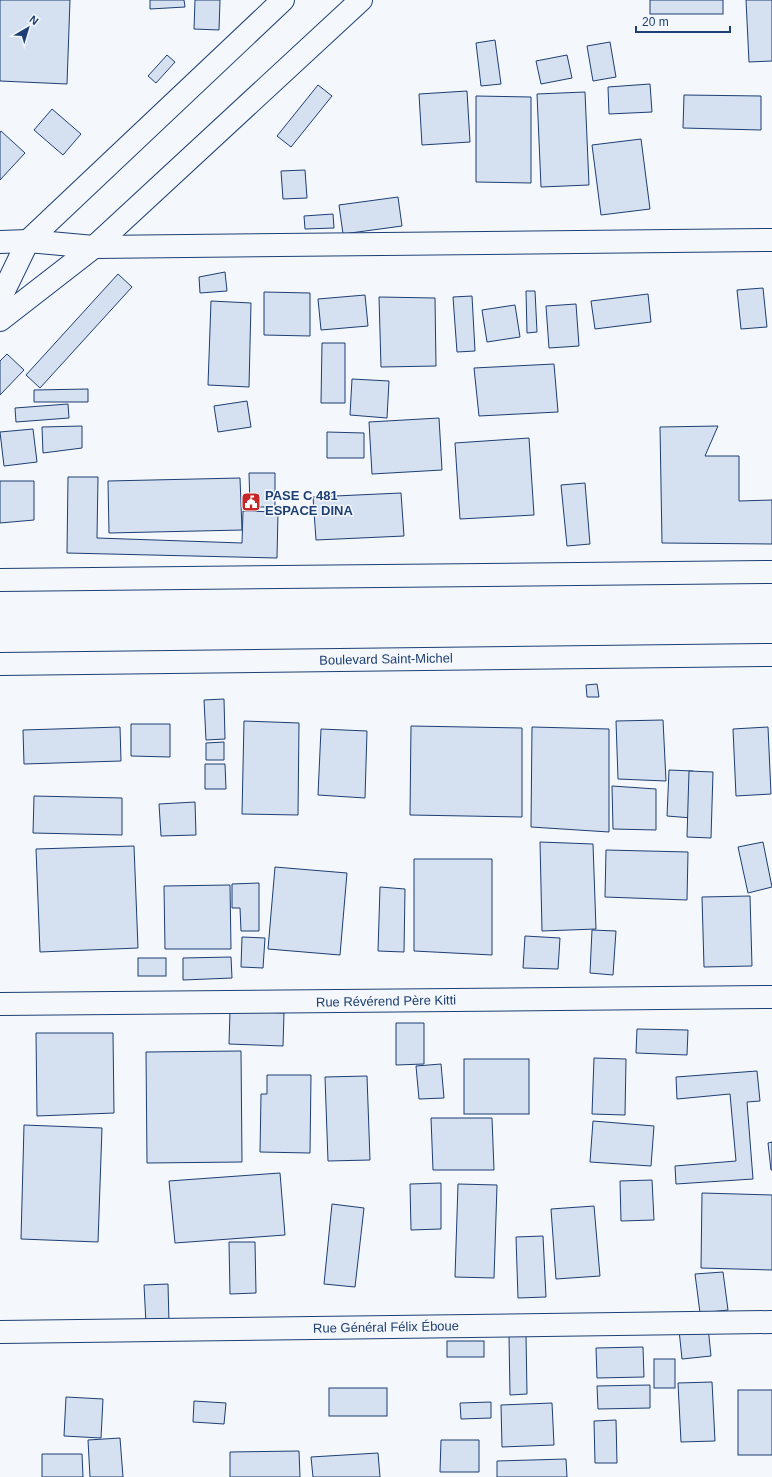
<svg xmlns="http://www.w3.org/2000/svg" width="772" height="1477" viewBox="0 0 772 1477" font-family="Helvetica,sans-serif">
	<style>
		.building { fill: #d5e0f0; stroke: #1d3f73 }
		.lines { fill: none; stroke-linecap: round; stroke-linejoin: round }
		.minor-casing { stroke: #1d3f73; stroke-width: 24 }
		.primary-casing { stroke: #1d3f73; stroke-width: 24 }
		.minor { stroke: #f4f7fb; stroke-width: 22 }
		.primary { stroke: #f4f7fb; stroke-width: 22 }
		.labels { text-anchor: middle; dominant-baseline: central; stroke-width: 3; stroke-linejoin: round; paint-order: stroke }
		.poi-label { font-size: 13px; font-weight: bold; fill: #1d3f73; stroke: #f4f7fb; text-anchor: start }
		.street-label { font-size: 13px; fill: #1d3f73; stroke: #f4f7fb }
	</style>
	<rect width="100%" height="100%" fill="#f4f7fb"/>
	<g class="building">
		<path d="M0,0H70L67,84L0,81Z"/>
		<path d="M150,0H184L185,7L150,9Z"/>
		<path d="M195,0H220L219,30L194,29Z"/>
		<rect x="650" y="0" width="73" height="14"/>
		<path d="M746,0H772V61L749,62Z"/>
		<path d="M495,40L501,84L481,86L476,43Z"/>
		<path d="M610,42L616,77L593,81L587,46Z"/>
		<path d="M167,55L175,62L156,83L148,76Z"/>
		<path d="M567,55L572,78L541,84L536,61Z"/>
		<path d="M650,84L652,112L609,114L608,87Z"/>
		<path d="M318,85L332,96L291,147L277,136Z"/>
		<path d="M467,91L470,142L422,145L419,94Z"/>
		<path d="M585,92L589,185L541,187L537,94Z"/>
		<path d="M684,95L761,96V130L683,128Z"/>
		<path d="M476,96L531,97V183L476,182Z"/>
		<path d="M52,109L81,134L63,155L34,130Z"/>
		<path d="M1,131L25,153L0,180V133Z"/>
		<path d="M641,139L650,209L601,215L592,145Z"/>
		<path d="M305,170L307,198L283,199L281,171Z"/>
		<path d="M398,197L402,226L343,234L339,205Z"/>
		<path d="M333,214L334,228L305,229L304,216Z"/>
		<path d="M225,272L227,291L200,293L199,277Z"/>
		<path d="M118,274L132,287L40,388L26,375Z"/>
		<path d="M763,288L767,327L741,329L737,290Z"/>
		<path d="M526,291H535L537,332L527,333Z"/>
		<path d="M264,292L310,293V336L264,335Z"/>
		<path d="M648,294L651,322L595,329L591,301Z"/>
		<path d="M365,295L368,326L321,330L318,299Z"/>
		<path d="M472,296L475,351L457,352L453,297Z"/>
		<path d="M379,297L435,298L436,366L381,367Z"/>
		<path d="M211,301L251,303L249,387L208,385Z"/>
		<path d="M576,304L579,346L549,348L546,306Z"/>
		<path d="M515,305L520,337L487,342L482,310Z"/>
		<path d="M322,343H345V403H321Z"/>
		<path d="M7,354L24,370L0,395V361Z"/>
		<path d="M554,364L558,412L479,416L474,368Z"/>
		<path d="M352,379L389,381L387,418L350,415Z"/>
		<path d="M88,389V402H34V390Z"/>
		<path d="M247,401L251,427L218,432L214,406Z"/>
		<path d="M68,404L69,418L16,422L15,408Z"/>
		<path d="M439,418L442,470L372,474L369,422Z"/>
		<path d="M82,426V448L43,453L42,427Z"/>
		<path d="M718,426L705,456H739V501L772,500V544L662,543L660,427Z"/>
		<path d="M33,429L37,462L4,466L0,432Z"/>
		<path d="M327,432L364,433V458H327Z"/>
		<path d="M529,438L534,515L460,519L455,443Z"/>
		<path d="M249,473H275V507H250Z"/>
		<path d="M68,477H98L97,538L242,543L243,511L278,512L277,558L67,553Z"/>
		<path d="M240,478L242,530L109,533L108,481Z"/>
		<path d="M0,481H34V520L0,523Z"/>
		<path d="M585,483L590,544L567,546L561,485Z"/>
		<path d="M401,493L404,536L316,540L313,497Z"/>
		<path d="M597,684L599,697H587L586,685Z"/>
		<path d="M224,699L225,739L206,740L204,700Z"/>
		<path d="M663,720L666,781L618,779L616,721Z"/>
		<path d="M244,721L299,723L298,815L242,814Z"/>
		<path d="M131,724H170V757L131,756Z"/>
		<path d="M411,726L522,728V817L410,815Z"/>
		<path d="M120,727L121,761L24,764L23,730Z"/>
		<path d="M532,727L609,729V832L531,827Z"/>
		<path d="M768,727L771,794L736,796L733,729Z"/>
		<path d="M321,729L367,731L365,798L318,795Z"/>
		<path d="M224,742V760H206V743Z"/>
		<path d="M205,764H225L226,789H205Z"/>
		<path d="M669,770L693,771L692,818L667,816Z"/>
		<path d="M689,771L713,772L711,838L687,837Z"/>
		<path d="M612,786L656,789V830L613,829Z"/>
		<path d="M34,796L122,798V835L33,833Z"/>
		<path d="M195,802L196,835L161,836L159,804Z"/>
		<path d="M540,842L593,844L596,929L542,931Z"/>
		<path d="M763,842L772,887L748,893L738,847Z"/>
		<path d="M134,846L138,948L40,952L36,849Z"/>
		<path d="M606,850L688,852L687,900L605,897Z"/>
		<path d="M414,859H492V955L414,951Z"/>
		<path d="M275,867L347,873L340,955L268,949Z"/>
		<path d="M259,883V931H241L240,908H232V884Z"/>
		<path d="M230,885L231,949H165L164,886Z"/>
		<path d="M380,887L405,889L404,952L378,951Z"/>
		<path d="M750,896L752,966L704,967L702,897Z"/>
		<path d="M592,930L616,931L613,975L590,973Z"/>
		<path d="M525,936L560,938L558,969L523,968Z"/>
		<path d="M242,937L265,938L263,968L241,967Z"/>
		<path d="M231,957L232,978L183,980V958Z"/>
		<rect x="138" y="958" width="28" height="18"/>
		<path d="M230,1011L284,1013L283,1046L229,1044Z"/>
		<path d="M396,1023H424V1064L396,1065Z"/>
		<path d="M637,1029L688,1030L687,1055L636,1053Z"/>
		<path d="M36,1033H113L114,1113L37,1116Z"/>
		<path d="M241,1051L242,1162L147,1163L146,1052Z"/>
		<path d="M594,1058L626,1059L625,1115L592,1114Z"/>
		<rect x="464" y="1059" width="65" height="55"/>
		<path d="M441,1064L444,1098L419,1099L416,1066Z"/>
		<path d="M757,1071L760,1101L747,1102L753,1179L676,1184L675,1166L736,1161L730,1094L677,1099L676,1077Z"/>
		<path d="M267,1075H311L310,1153L260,1152L261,1094H267Z"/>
		<path d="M367,1076L370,1160L328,1161L325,1077Z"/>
		<path d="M431,1118H492L494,1170H433Z"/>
		<path d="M593,1121L654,1126L651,1166L590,1162Z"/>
		<path d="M24,1125L102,1128L98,1242L21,1239Z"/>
		<path d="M772,1142V1170H771L768,1143Z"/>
		<path d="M280,1173L285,1235L175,1243L169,1181Z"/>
		<path d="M652,1180L654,1220L621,1221L620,1181Z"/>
		<path d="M441,1183V1229L411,1230L410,1184Z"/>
		<path d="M458,1184L497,1185L494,1278L455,1277Z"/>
		<path d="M702,1193L772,1195V1270L701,1268Z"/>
		<path d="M332,1204L364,1208L355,1287L324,1284Z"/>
		<path d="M594,1206L600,1276L556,1279L551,1209Z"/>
		<path d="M543,1236L546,1297L518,1298L516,1237Z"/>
		<path d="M229,1242H255L256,1293L230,1294Z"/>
		<path d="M723,1272L728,1310L700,1313L695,1274Z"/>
		<path d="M168,1284L169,1323L146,1324L144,1285Z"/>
		<path d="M708,1327L711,1356L682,1359L679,1330Z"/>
		<path d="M526,1335L527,1394L510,1395L509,1336Z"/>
		<rect x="447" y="1341" width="37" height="16"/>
		<path d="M643,1347L644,1377L597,1378L596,1348Z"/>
		<rect x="654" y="1359" width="21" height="29"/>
		<path d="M712,1382L715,1441L681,1442L678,1383Z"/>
		<path d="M650,1385V1408L598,1409L597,1386Z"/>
		<rect x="329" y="1388" width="58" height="28"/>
		<rect x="738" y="1390" width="34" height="65"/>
		<path d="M66,1397L103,1399L101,1438L64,1436Z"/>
		<path d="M194,1401L226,1403L224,1424L193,1422Z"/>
		<path d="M491,1402V1418L461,1419L460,1403Z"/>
		<path d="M552,1403L554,1445L502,1447L501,1405Z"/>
		<path d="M616,1420L617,1463H595L594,1421Z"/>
		<path d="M120,1438L123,1477H90L88,1440Z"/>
		<path d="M441,1440H479V1472H440Z"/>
		<path d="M299,1451L300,1477H230V1452Z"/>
		<path d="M378,1453L380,1477H313L311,1457Z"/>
		<path d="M42,1454H82L83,1477H42Z"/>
		<path d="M566,1459L567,1477H497V1461Z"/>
	</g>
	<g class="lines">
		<defs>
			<g id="minor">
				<path d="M28,241L283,0"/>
				<path d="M94,247L772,240"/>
				<path d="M94,247L361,0"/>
				<path d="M0,1004L772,997"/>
				<path d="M0,1332L772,1322"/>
			</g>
			<g id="primary">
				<path d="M0,242L28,241L94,247"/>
				<path d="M0,299L28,241"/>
				<path d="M0,320L94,247"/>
				<path d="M0,580L772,572"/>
				<path d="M0,664L772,655"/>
			</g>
		</defs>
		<use href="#minor" class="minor-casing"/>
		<use href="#primary" class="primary-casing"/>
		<use href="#minor" class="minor"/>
		<use href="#primary" class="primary"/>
	</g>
	<defs>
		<symbol id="civic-square" viewBox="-11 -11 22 22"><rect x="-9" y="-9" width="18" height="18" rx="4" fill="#c62828" stroke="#f4f7fb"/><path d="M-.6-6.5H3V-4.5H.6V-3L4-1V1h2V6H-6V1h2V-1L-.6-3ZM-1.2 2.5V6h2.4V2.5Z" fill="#fff"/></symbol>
	</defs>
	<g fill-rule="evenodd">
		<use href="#civic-square" x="240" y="491" width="22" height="22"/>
	</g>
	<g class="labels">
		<g class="poi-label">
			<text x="265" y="495">PASE C 481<tspan x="265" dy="15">ESPACE DINA</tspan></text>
		</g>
		<g class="street-label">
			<text transform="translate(386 659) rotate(-1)">Boulevard Saint-Michel</text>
			<text transform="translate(386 1001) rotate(-1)">Rue Révérend Père Kitti</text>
			<text transform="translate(386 1327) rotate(-1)">Rue Général Félix Éboue</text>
		</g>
	</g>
	<g transform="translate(28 28) rotate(38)" stroke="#f4f7fb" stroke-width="3" paint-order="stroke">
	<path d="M0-3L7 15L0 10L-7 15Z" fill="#1d3f73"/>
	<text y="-6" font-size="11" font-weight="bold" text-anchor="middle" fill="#1d3f73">N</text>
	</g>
	<path d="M636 26v6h94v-6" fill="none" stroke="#1d3f73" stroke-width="2"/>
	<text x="642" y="26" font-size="12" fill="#1d3f73" stroke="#f4f7fb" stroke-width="3" paint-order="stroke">20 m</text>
</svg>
